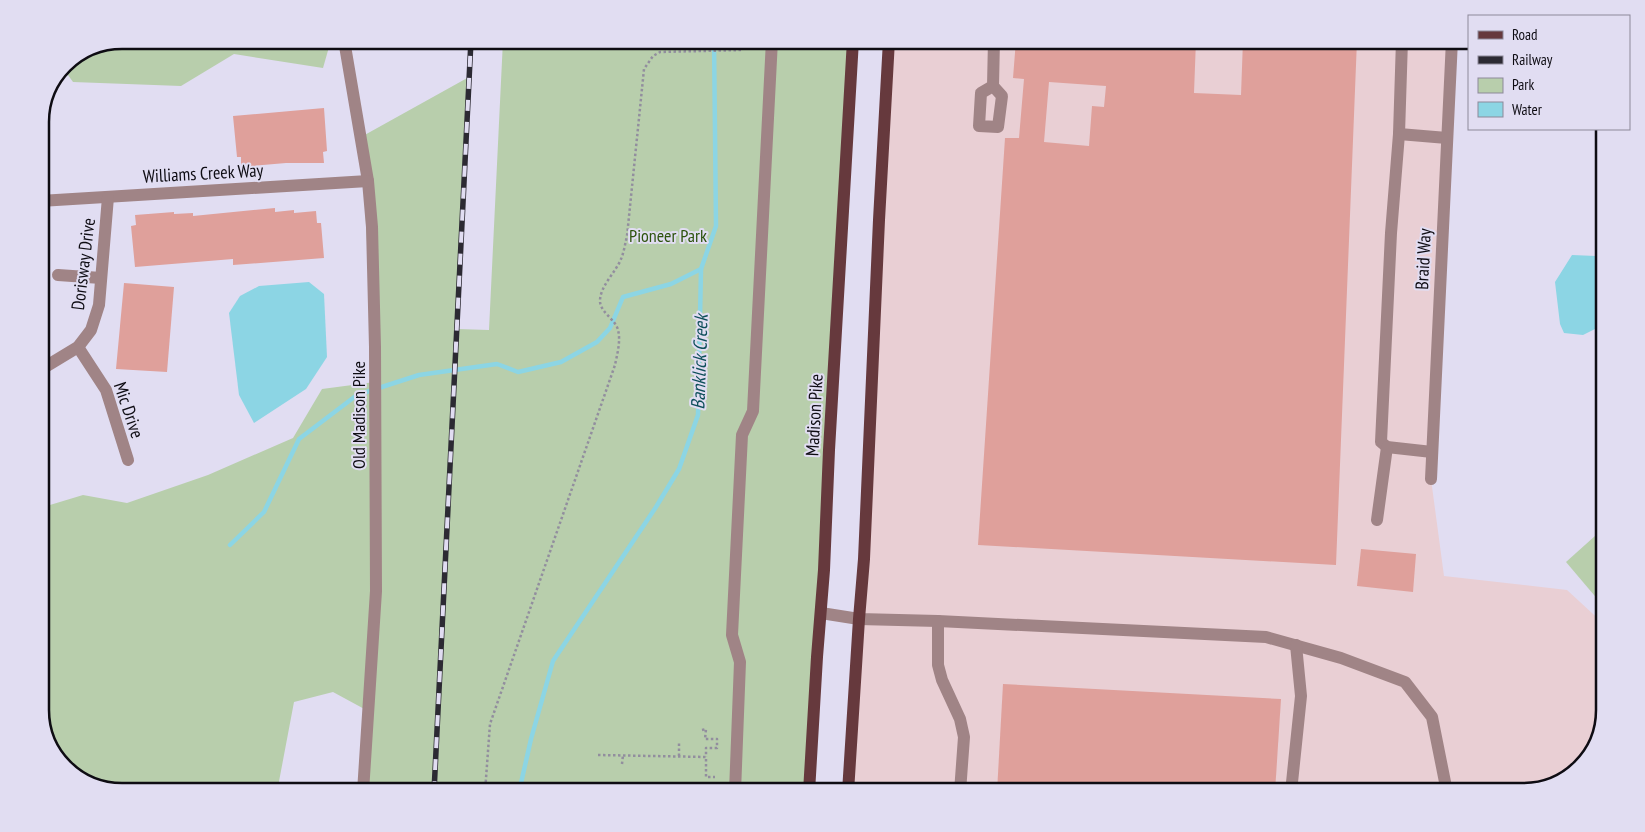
<svg xmlns="http://www.w3.org/2000/svg" width="1645" height="832" viewBox="0 0 1645 832" font-family="'PT Sans Narrow',sans-serif">
	<style>
		.industrial { fill: #e9cfd4 }
		.green { fill: #b8ceac }
		.water { fill: #8cd5e4 }
		.lines { fill: none; stroke-linecap: round; stroke-linejoin: round }
		.stream { stroke: #8cd5e4; stroke-width: 4.5 }
		.building { fill: #dfa09b; fill-rule: evenodd }
		.path { stroke: #928e9e; stroke-width: 2.5; stroke-dasharray: 2.5 2.5; stroke-linecap: butt }
		.minor { stroke: #a08486; stroke-width: 12 }
		.major { stroke: #66393d; stroke-width: 12 }
		.rail-casing { stroke: #2c2a33; stroke-width: 5.5 }
		.rail { stroke: #e1ddf2; stroke-width: 4; stroke-dasharray: 11; stroke-linecap: butt }
		.labels { text-anchor: middle; dominant-baseline: central; stroke-width: 4; stroke-linejoin: round; paint-order: stroke }
		.street-label { font-size: 18px; fill: #0e0c13; stroke: #e1ddf2 }
		.park-label { font-size: 18px; fill: #2d530d; stroke: #e1ddf2 }
		.water-label { font-size: 19px; font-style: italic; fill: #0e4f5a; stroke: #e1ddf2 }
		.rim { fill: none; stroke: #0e0c13; stroke-width: 2.5 }
	</style>
	<rect width="100%" height="100%" fill="#e1ddf2"/>
	<path class="industrial" d="M889,40H1452L1431,479L1444,576L1567,590L1605,625V710L1597,746L1568,778L1523,792H848Z"/>
	<g class="green">
		<path d="M122,40H331L323,68L234,54L181,86L73,82L63,68L64,64Z"/>
		<path d="M503,40H853L809,792H532V788L503,784L502,792H363L368,711L333,692L294,702L277,792H122L86,784L54,756L40,715V508L83,495L127,503L208,475L293,438L322,389L375,382L361,137L469,77L457,329L489,330Z"/>
		<path d="M1605,527V608L1566,562Z"/>
	</g>
	<g class="water">
		<path d="M1572,255L1596,256L1605,258V308L1596,315L1595,329L1583,335L1564,333L1560,324L1555,282Z"/>
		<path d="M309,282L324,294L327,357L306,389L254,423L239,395L229,313L240,296L259,286Z"/>
	</g>
	<g class="lines">
		<g class="stream">
			<path d="M230,545L264,512L299,439L357,395L419,375L497,364L518,372L561,362L597,342L610,328L623,297L671,284L701,269"/>
			<path d="M519,792L531,739L553,661L656,507L679,469L698,415L701,269L716,226L714,40"/>
		</g>
	</g>
	<g class="building">
		<path d="M1016,40H1196L1194,93L1241,95L1243,40H1357L1336,565L978,545L1005,138H1019L1024,79L1013,78ZM1049,82L1106,86L1104,107L1092,106L1089,146L1044,142Z"/>
		<path d="M324,108L327,151L323,152L324,163H286L241,167V157H237L233,116Z"/>
		<path d="M275,208V212L294,210V213L316,211L317,223H321L324,258L233,265V259L135,267L131,226L136,225L135,215L174,212V214L193,213V216Z"/>
		<path d="M124,283L174,287L167,372L116,369Z"/>
		<path d="M1361,549L1416,554L1413,592L1357,586Z"/>
		<path d="M1003,684L1281,699L1275,792H997Z"/>
	</g>
	<g class="lines">
		<g class="path">
			<path d="M702,730L706,729L705,739H717V748H706V757"/>
			<path d="M598,755L706,757V777H715"/>
			<path d="M679,756V741"/>
			<path d="M622,764L623,755"/>
			<path d="M485,792L490,724L615,365C617,355 621,341 618,330C616,320 600,312 600,301C600,286 616,272 621,259C624,252 625,244 627,236L644,69L653,56L660,52L743,50V40"/>
		</g>
		<g class="minor">
			<path d="M344,40L368,181L372,227L375,347L376,591L363,792"/>
			<path d="M993,86L981,93L979,126L998,127L1002,96L993,86L994,40"/>
			<path d="M1399,134L1402,40"/>
			<path d="M40,201L368,181"/>
			<path d="M58,275L101,278"/>
			<path d="M78,347L106,390L128,460"/>
			<path d="M40,370L78,347L91,330L99,305L108,197"/>
			<path d="M1432,452L1387,447L1381,442L1391,233L1399,134L1447,138"/>
			<path d="M1431,479L1452,40"/>
			<path d="M1377,520L1387,447"/>
			<path d="M821,613L859,619L938,621L1266,637L1341,658L1405,682L1432,717L1447,792"/>
			<path d="M938,621V665L942,680L960,719L964,737L960,792"/>
			<path d="M735,792L740,662L732,635L742,435L753,411L772,40"/>
			<path d="M1291,792L1301,696L1296,645"/>
		</g>
		<g class="major">
			<path d="M809,792L817,657L824,570L829,450L853,40"/>
			<path d="M848,792L859,619L864,559L879,220L889,40"/>
		</g>
		<defs>
			<path id="rail" d="M434,792L471,40"/>
		</defs>
		<use href="#rail" class="rail-casing"/>
		<use href="#rail" class="rail"/>
	</g>
	<g class="labels">
		<g class="street-label">
			<text transform="translate(203 173) rotate(-3)">Williams Creek Way</text>
			<text transform="translate(1423 259) rotate(-87)">Braid Way</text>
			<text transform="translate(83 264) rotate(-83)">Dorisway Drive</text>
			<text transform="translate(129 410) rotate(71)">Mic Drive</text>
			<text transform="translate(358 415) rotate(-90)">Old Madison Pike</text>
			<text transform="translate(814 415) rotate(-87)">Madison Pike</text>
		</g>
		<g class="park-label">
			<text x="668" y="235">Pioneer Park</text>
		</g>
		<g class="water-label">
			<text transform="translate(699 362) rotate(-88)">Banklick Creek</text>
		</g>
	</g>
	<path d="M0 0H1645V832H0ZM122 49H1523A73 73 0 0 1 1596 122V710A73 73 0 0 1 1523 783H122A73 73 0 0 1 49 710V122A73 73 0 0 1 122 49Z" fill="#e1ddf2" fill-rule="evenodd"/>
	<path class="rim" d="M122 49H1523A73 73 0 0 1 1596 122V710A73 73 0 0 1 1523 783H122A73 73 0 0 1 49 710V122A73 73 0 0 1 122 49Z"/>
	<rect x="1468" y="15" width="162" height="115" fill="#e1ddf2" stroke="#8d8999"/>
	<rect x="1478" y="31" width="25" height="8" fill="#66393d" stroke="#8d8999"/>
	<text x="1512" y="40" font-size="15" fill="#0e0c13">Road</text>
	<rect x="1478" y="56" width="25" height="8" fill="#2c2a33" stroke="#8d8999"/>
	<text x="1512" y="65" font-size="15" fill="#0e0c13">Railway</text>
	<rect x="1478" y="78" width="25" height="15" fill="#b8ceac" stroke="#8d8999"/>
	<text x="1512" y="90" font-size="15" fill="#0e0c13">Park</text>
	<rect x="1478" y="102" width="25" height="15" fill="#8cd5e4" stroke="#8d8999"/>
	<text x="1512" y="115" font-size="15" fill="#0e0c13">Water</text>
</svg>
